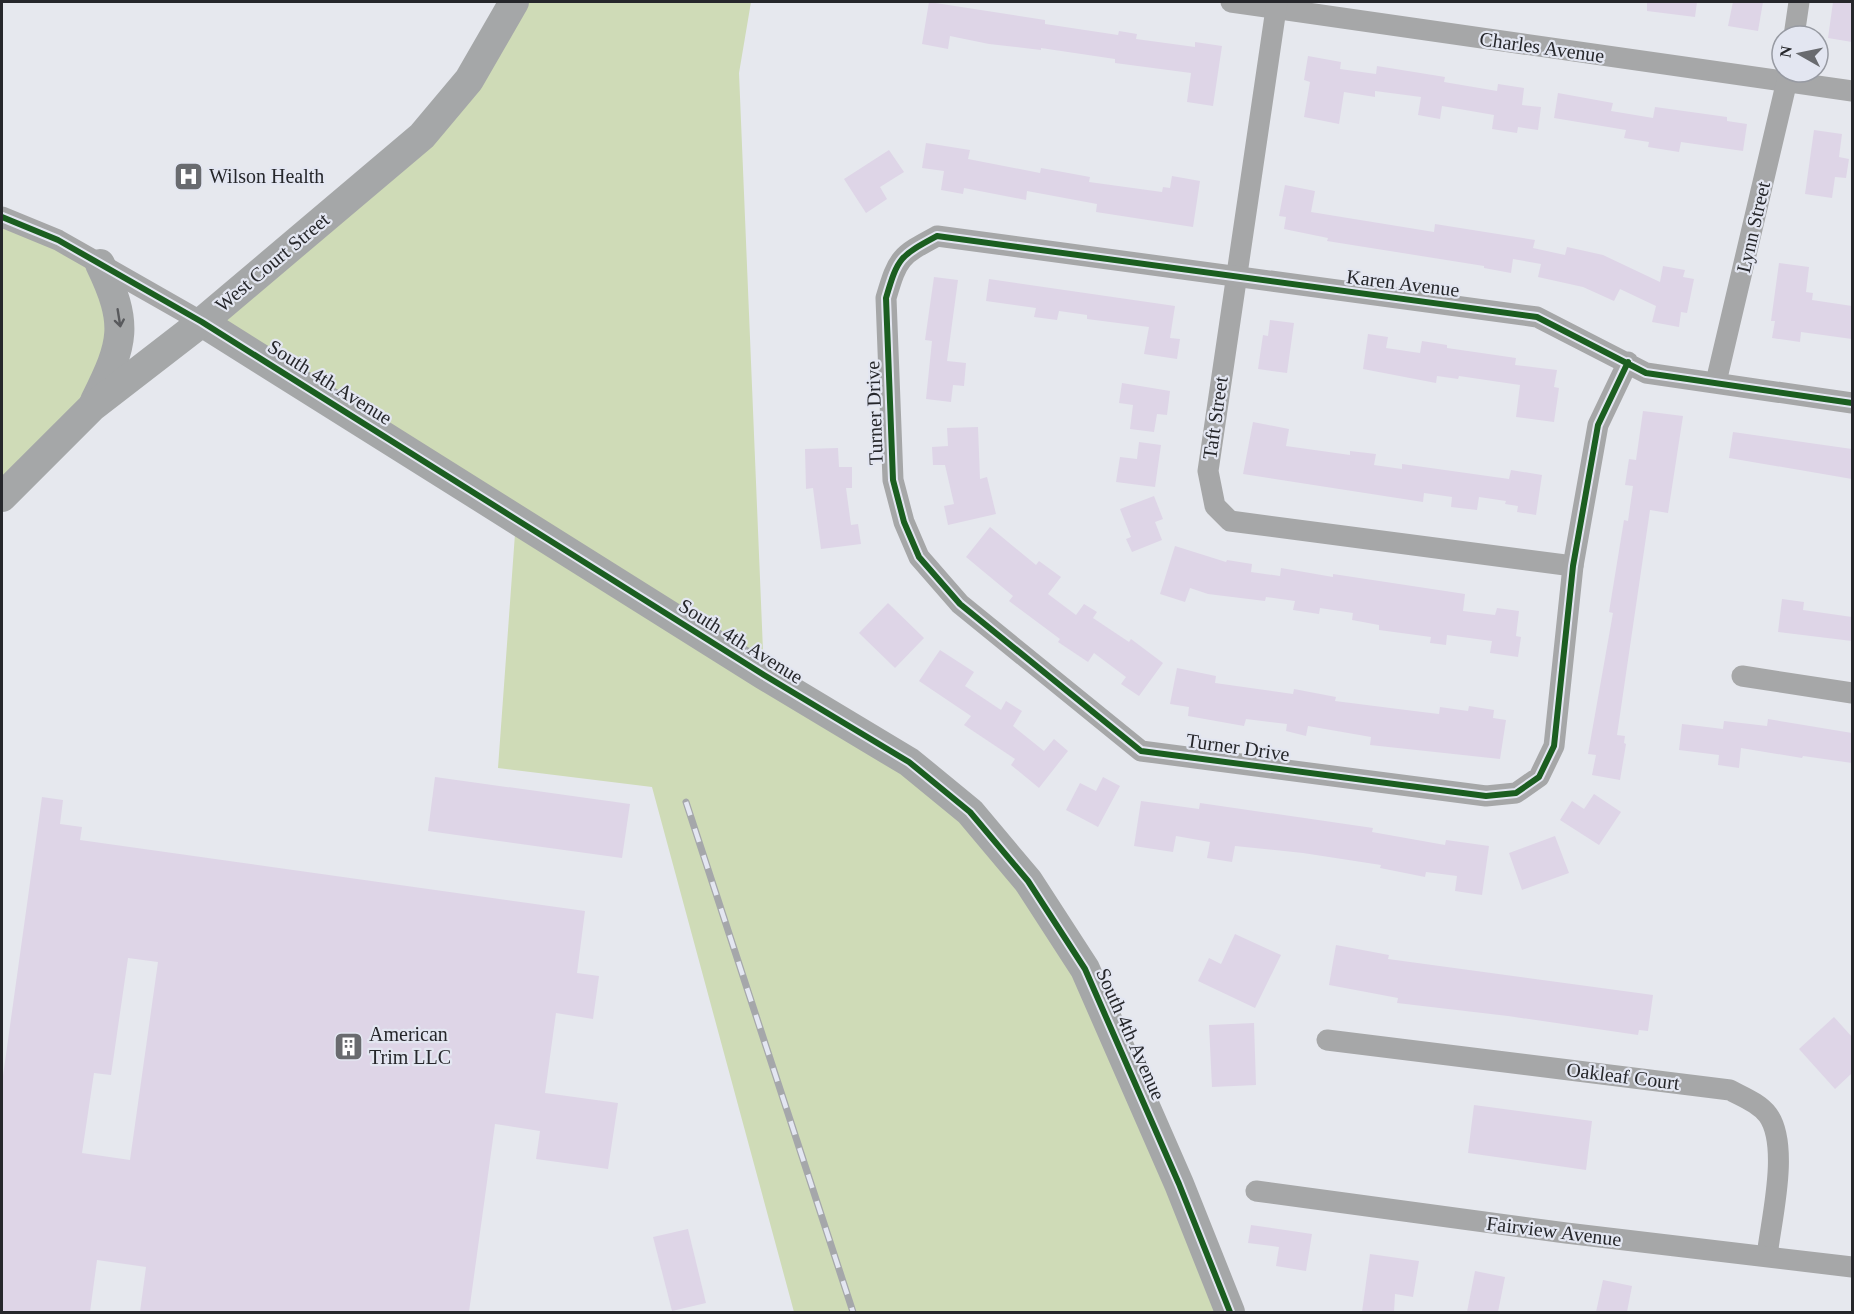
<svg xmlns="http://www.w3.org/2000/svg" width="1854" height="1314" viewBox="0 0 1854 1314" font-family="Georgia,serif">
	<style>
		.green { fill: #cfdbb7 }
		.building { fill: #ded5e7; fill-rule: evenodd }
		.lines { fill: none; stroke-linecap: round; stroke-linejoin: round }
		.street { stroke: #a6a7a8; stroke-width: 21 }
		.secondary { stroke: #a5a7a8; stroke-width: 30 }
		.rail-casing { stroke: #a5a7aa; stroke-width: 7 }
		.rail { stroke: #e3e6f1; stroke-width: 4.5; stroke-dasharray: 14; stroke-linecap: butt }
		.cycleway-casing { stroke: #e3e6f1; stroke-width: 10 }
		.cycleway { stroke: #1b5e20; stroke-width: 6 }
		.oneway { stroke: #595a5d }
		.labels { text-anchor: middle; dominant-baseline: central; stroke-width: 4.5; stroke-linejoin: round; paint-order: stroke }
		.street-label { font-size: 20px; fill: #26272b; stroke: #e3e6f1 }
		.poi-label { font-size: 20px; fill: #26272b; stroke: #e3e6f1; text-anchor: start }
	</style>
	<rect width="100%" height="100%" fill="#e6e8ee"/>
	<g class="green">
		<path d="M514,2H751L739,73L764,675L909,762L1028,881L1230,1312H794L652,787L498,768L516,520L202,322L422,136Z"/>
		<path d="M2,217L100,264L115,360L2,497Z"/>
	</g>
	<g class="building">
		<path d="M929,2L1045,20V24L1118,35L1119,31L1137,34L1136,39L1195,47V42L1222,46L1213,106L1187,102L1191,73L1115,63V59L1041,48V50L989,44L950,36L948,49L922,44Z"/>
		<path d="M1647,2H1697L1695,17L1647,11Z"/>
		<path d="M1733,2H1763L1758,31L1728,26Z"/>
		<path d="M1833,2H1852V42L1828,38Z"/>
		<path d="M1308,56L1341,62L1340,69L1376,74L1377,66L1445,77L1444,82L1497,91L1498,84L1524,88L1522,105L1541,107L1538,130L1518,127L1517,133L1492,129L1494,115L1442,106L1440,119L1418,115L1421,97L1375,91V97L1344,92L1339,124L1304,117L1310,82L1304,80Z"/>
		<path d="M1558,93L1613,103L1611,111L1653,118L1655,107L1727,117V121L1747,124L1743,151L1681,142L1679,152L1648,147L1649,142L1624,138L1626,130L1554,118Z"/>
		<path d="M1814,130L1842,134L1839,157L1849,159L1846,178L1835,177L1832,198L1805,194Z"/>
		<path d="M926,143L970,150L968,159L1040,173L1041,168L1090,177L1089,182L1162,192L1163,187L1170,188L1172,176L1200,181L1193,227L1096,212L1097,204L1027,191L1026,200L964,188L963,194L941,190L944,171L922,168Z"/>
		<path d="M889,150L904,172L880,187L887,199L866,213L844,179Z"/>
		<path d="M1285,185L1315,191L1311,212L1434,232L1435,224L1535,240L1533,248L1565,255L1567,247L1603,255L1660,282L1663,266L1685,270L1683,277L1694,279L1687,313L1681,312L1679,327L1652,322L1656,306L1620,289L1614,301L1583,287L1538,277L1541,264L1513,259L1511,273L1484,268V266L1327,241L1328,238L1284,229L1286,217L1279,216Z"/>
		<path d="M1779,263L1809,267L1806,292L1813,293L1812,300L1852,306V339L1801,332L1800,342L1772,338L1775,321H1771Z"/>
		<path d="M934,277L958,280L947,361L966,363L964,386L953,385L951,402L926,399L932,341L925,340Z"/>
		<path d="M989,279L1175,306L1170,338L1180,339L1177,359L1144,354L1149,327L1087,319V315L1059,311L1057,320L1034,317L1036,308L986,301Z"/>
		<path d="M1270,320L1294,323L1287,373L1258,369L1263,335L1268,336Z"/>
		<path d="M1368,334L1388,337L1386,348L1420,353L1422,341L1447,345V348L1516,358L1515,365L1557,370L1554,387L1559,388L1554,422L1516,417L1520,385L1459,376L1458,379L1437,376L1436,383L1363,369Z"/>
		<path d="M1122,383L1170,391L1167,415L1157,414L1154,432L1130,429L1133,405L1119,403Z"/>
		<path d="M1643,411L1683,416L1668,513L1650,510L1617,735L1625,736L1624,743L1626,744L1620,780L1592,775L1596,755L1588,754L1613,613L1609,612L1624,520L1628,521L1633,486L1625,485L1629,459L1636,460Z"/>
		<path d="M1253,422L1289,429L1286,446L1350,455V451L1376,454L1374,465L1402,469V464L1509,479L1511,470L1542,475L1536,515L1517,512L1518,506L1505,504L1506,501L1479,497L1477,510L1451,507L1452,497L1424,493L1423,502L1243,474Z"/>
		<path d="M978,427L980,479L987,477L996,514L948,525L944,506L954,504L945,465H933L932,447L948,446L947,428Z"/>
		<path d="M1733,432L1852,449V479L1729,458Z"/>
		<path d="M1139,442L1161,445L1155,487L1116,482L1120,457L1137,459Z"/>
		<path d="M838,448L839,467H852V488H846L851,525L858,524L861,544L821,549L813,488L806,489L805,449Z"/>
		<path d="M1154,496L1163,519L1155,522L1162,540L1132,552L1126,539L1131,537L1120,509Z"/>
		<path d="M990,527L1036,565L1039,561L1061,577L1048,594L1076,615L1084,604L1097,612L1093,618L1129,642L1131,639L1163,663L1139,696L1121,684L1126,677L1094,653L1088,662L1058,642L1060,639L1009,601L1013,596L966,557Z"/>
		<path d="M1175,546L1226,562L1227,560L1252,564L1251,572L1280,576L1281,568L1333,577V574L1465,594L1463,611L1495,615L1497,608L1519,611L1516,636L1521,637L1518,657L1490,653L1492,641L1447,635L1446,645L1430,643L1431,637L1379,630V625L1352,620L1353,613L1320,608L1319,614L1293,610L1295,601L1266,597L1265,601L1208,594L1190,588L1185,602L1160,594Z"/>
		<path d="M1782,599L1804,602L1803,610L1852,617V641L1778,632Z"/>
		<path d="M888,603L924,638L895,668L859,633Z"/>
		<path d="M940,650L974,672L965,686L1001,710L1006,701L1022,711L1013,726L1044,751L1054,739L1068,751L1039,788L1011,765L1015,759L964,725L971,716L919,681Z"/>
		<path d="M1177,668L1216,676L1215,683L1293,694L1294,689L1336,697L1335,701L1414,711L1439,714L1440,707L1468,711L1469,706L1494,710L1493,718L1506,720L1500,759L1370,745L1371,737L1308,726L1306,736L1286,731L1287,724L1246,719L1244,726L1188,716L1189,707L1170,704Z"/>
		<path d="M1768,719L1852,733V763L1803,756L1802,758L1741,748L1739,768L1718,765L1719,755L1679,750L1682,724L1723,729L1724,721L1767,726Z"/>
		<path d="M435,777L630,804L622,858L428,831Z"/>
		<path d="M1103,777L1120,786L1098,827L1066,810L1080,783L1096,791Z"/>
		<path d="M1594,794L1621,812L1599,845L1560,820L1572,801L1584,809Z"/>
		<path d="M42,797L63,800L60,824L82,827L80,840L585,911L577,973L599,976L593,1019L556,1013L545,1093L618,1103L608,1169L536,1159L540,1131L495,1124L469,1312H140L146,1267L97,1260L90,1312H2V1083ZM128,958L158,962L130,1160L82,1153L94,1073L111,1075Z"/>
		<path d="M1141,801L1199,809L1200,803L1373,828L1372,832L1445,845L1446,840L1489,846L1482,895L1455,891L1457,876L1426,872L1425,877L1380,868L1381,865L1303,853L1235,846L1232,862L1207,858L1210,842L1176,836L1173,852L1134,846Z"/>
		<path d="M1555,836L1569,873L1522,890L1509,853Z"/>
		<path d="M1235,934L1281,955L1255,1008L1198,981L1209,958L1221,964Z"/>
		<path d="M1336,945L1389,955L1388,959L1653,995L1648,1031L1639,1030L1638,1035L1508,1016L1397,1003L1398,998L1329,985Z"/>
		<path d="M1834,1017L1852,1037V1073L1835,1089L1799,1049Z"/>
		<path d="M1254,1023L1256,1085L1212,1087L1209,1025Z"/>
		<path d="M1474,1105L1592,1121L1586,1170L1468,1153Z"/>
		<path d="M1251,1225L1312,1234L1306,1271L1276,1266L1279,1247L1248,1243Z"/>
		<path d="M688,1229L706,1303L672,1311L653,1237Z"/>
		<path d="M1370,1254L1419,1261L1413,1297L1395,1294L1394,1312H1362Z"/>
		<path d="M1475,1271L1505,1277L1498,1312H1467Z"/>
		<path d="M1603,1280L1632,1286L1627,1312H1596Z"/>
	</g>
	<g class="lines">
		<g class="street">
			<path d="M1231,2L1852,91"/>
			<path d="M1277,2L1208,471L1215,506L1230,521L1573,566"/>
			<path d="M1794,36L1799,2"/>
			<path d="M2,217L58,240L202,322"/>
			<path d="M1628,362L1598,425L1573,566L1554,746L1539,777L1516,793L1486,796L1141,751L960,604L919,557L904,522L893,480L886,298C898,257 900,256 937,236L1537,317L1646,373L1852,403"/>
			<path d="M1716,382L1789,72"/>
			<path d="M1742,676L1852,693"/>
			<path d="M1327,1040L1730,1090C1743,1097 1759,1103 1768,1115C1790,1146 1771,1220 1767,1256"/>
			<path d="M1256,1191L1566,1233L1852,1267"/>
		</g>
		<g class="secondary">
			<path d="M202,322L764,675L909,762L970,812L1028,881L1085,969L1179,1184L1230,1312"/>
			<path d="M95,401C124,343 129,324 100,264"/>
			<path d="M2,497L92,407L202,322L422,136L469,80L514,2"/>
		</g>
		<defs>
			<path id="rail" d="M686,802L853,1312"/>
		</defs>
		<use href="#rail" class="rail-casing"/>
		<use href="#rail" class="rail"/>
		<defs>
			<g id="cycleway">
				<path d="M2,217L58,240L202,322L764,675L909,762L970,812L1028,881L1085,969L1179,1184L1230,1312"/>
				<path d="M1628,362L1598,425L1573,566L1554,746L1539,777L1516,793L1486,796L1141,751L960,604L919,557L904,522L893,480L886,298C898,257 900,256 937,236L1537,317L1646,373L1852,403"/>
			</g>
		</defs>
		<use href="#cycleway" class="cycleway-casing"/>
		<use href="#cycleway" class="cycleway"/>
	</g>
	<defs><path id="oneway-shaft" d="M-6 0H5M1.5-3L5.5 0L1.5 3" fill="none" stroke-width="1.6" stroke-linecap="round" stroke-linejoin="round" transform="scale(1.5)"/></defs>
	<use class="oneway" href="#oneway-shaft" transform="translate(119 318) rotate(81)"/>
	<defs>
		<symbol id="hospital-square" viewBox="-11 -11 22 22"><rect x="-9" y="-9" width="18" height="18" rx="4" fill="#696b6f" stroke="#e3e6f1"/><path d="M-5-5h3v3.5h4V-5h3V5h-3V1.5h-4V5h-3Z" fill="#fff"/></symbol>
		<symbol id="building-square" viewBox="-11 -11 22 22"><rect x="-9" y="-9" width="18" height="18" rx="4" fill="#696b6f" stroke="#e3e6f1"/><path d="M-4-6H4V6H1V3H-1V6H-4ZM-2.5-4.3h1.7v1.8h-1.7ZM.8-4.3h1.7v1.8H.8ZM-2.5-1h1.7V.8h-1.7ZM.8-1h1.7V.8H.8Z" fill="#fff"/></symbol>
	</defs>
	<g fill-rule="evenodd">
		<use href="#hospital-square" x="172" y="160" width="33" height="33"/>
		<use href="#building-square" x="332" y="1030" width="33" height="33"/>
	</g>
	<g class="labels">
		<g class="street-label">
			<text transform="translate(1542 47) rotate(8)">Charles Avenue</text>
			<text transform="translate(1753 227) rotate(-77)">Lynn Street</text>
			<text transform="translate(272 262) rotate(-40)">West Court Street</text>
			<text transform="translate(1403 283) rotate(7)">Karen Avenue</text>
			<text transform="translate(330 382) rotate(32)">South 4th Avenue</text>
			<text transform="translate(874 413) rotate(-92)">Turner Drive</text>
			<text transform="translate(1215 418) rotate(-82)">Taft Street</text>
			<text transform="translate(741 641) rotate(32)">South 4th Avenue</text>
			<text transform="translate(1238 747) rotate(8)">Turner Drive</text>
			<text transform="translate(1131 1034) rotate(66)">South 4th Avenue</text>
			<text transform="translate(1623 1076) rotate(7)">Oakleaf Court</text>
			<text transform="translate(1554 1231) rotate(7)">Fairview Avenue</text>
		</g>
		<g class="poi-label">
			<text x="209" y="176">Wilson Health</text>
			<text x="369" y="1034">American<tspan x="369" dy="23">Trim LLC</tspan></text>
		</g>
	</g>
	<rect width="1854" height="1314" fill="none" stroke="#26272b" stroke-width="6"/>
	<g transform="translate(1800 54) rotate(279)"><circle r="28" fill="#e3e6f1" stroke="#979aa2" stroke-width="1.5"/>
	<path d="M0-4.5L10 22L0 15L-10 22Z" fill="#696b6f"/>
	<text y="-9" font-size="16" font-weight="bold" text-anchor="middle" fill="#26272b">N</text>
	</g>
</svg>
